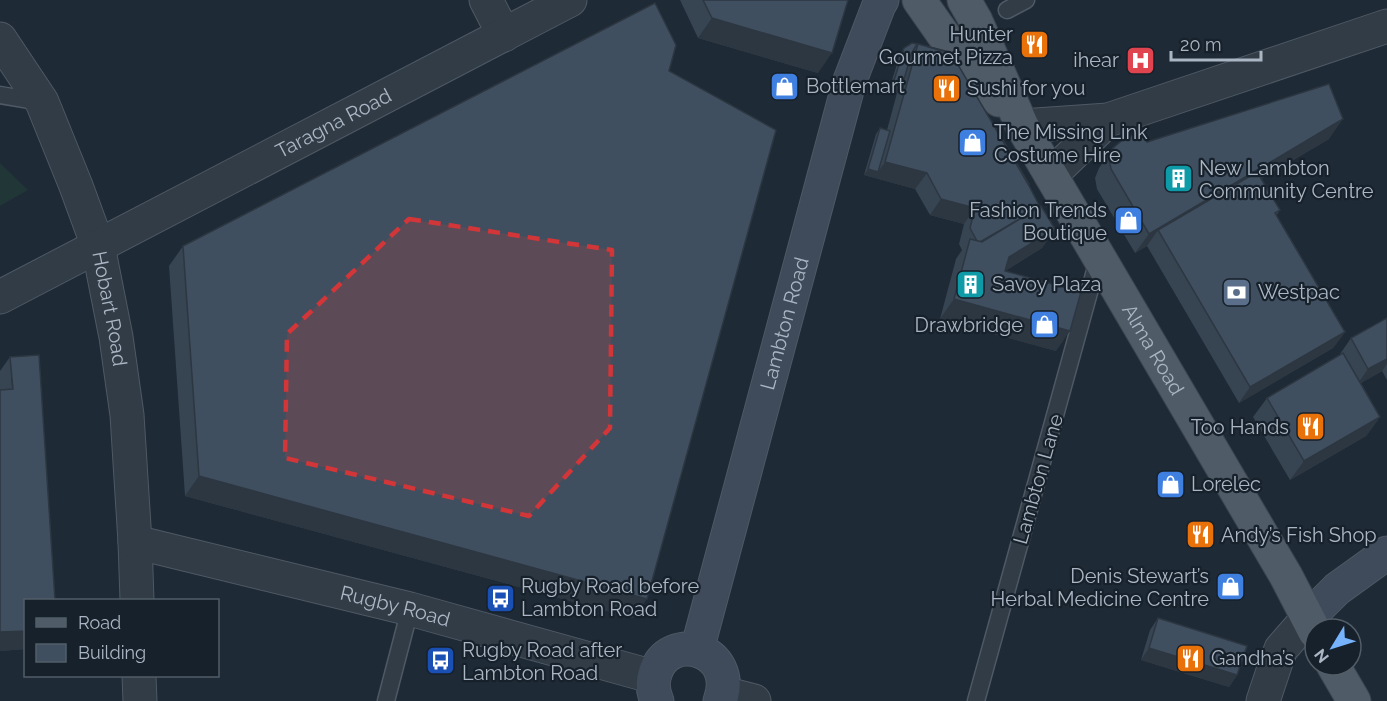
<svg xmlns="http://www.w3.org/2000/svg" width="1387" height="701" viewBox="0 0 1387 701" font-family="Raleway,sans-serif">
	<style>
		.green { fill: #203637 }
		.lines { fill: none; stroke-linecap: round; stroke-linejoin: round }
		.lane-casing { stroke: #4f5965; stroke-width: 19 }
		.street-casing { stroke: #4f5965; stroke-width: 35 }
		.secondary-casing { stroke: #4f5965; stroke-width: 35 }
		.primary-casing { stroke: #3b4550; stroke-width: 35 }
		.lane { stroke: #313c47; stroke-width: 16 }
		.street { stroke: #313c47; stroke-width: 33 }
		.secondary { stroke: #3f4b5a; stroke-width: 33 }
		.primary { stroke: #4f5b67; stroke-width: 33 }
		.wall { fill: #374452 }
		.shaded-wall { fill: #2d3742 }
		.building { fill: #404f5f; stroke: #2d3742; stroke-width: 1.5 }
		.marked { fill: #d23638; fill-opacity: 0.2; stroke: #d23638; stroke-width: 4.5; stroke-dasharray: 12 8; stroke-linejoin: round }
		.labels { text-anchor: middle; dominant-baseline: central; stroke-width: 4.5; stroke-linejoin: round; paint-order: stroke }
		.poi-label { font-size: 20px; fill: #abb6c4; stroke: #17212b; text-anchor: start }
		.street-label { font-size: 20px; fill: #abb6c4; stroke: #17212b }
	</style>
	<rect width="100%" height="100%" fill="#1e2a36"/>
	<path class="green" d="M0,163L28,190L0,206Z"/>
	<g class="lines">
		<defs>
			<g id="lane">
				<path d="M1007,10L1026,0"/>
				<path d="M0,95L41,102"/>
				<path d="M386,701L410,609"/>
				<path d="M976,701L1098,260"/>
			</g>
			<g id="street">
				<path d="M486,0L504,35"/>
				<path id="s1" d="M0,39L42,102L76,186L98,246L116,337L127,415L135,542L137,600"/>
				<path d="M1022,126L1108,120L1387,26"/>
				<path d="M1051,175L1108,120"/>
				<path id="s2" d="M0,297L570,0"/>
				<path id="s3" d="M135,542L410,609L654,677"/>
				<path d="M139,676L140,701"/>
				<path d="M723,693L754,701"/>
				<path d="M1263,701L1276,662L1281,649L1308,618"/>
			</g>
			<g id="secondary">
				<path d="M1308,618L1337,589L1387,553"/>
				<path id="s4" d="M697,650L849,83L879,5L882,0"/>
				<path d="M657,701C653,692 652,683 655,674C668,629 739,649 720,701"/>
			</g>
			<g id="primary">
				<path d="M919,0L947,40L999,100"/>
				<path id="s5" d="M964,0L976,21L1022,126L1286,576L1315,632"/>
				<path d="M1333,665L1354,701"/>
			</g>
		</defs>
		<use href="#lane" class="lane-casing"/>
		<use href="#street" class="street-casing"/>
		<use href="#secondary" class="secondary-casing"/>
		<use href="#primary" class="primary-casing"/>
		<use href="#lane" class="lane"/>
		<use href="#street" class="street"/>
		<use href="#secondary" class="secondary"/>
		<use href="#primary" class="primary"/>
	</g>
	<g class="wall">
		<path d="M680,0H848L818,73L698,38Z"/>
		<path d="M917,44L1028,185L1040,207L1055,229L1042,248L1005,271L1056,351L940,319L956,259L962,250L959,244L964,224L930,215L915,189L864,175L876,134L880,128L887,130L897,93L889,90L900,54L904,48Z"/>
		<path d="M669,71L633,618L185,496L169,266L183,246Z"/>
		<path d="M1329,139L1261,179L1280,210L1276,216L1345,332L1333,348L1239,403L1147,246L1135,253L1097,189L1095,178L1099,168L1113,148L1147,142Z"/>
		<path d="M1387,318V380L1382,371L1361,383L1380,417L1366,436L1290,480L1253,417L1267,398L1340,355V354L1351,338Z"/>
		<path d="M10,357L26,600V649L0,651V371Z"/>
		<path d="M1158,618L1237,675L1229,687L1141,660L1150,630Z"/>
	</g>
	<g class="shaded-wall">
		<path d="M712,18L832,53L818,73L698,38Z"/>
		<path d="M893,84L902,87L898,93L889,90Z"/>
		<path d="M1343,119L1329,139L1162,237L1158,230L1147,246L1135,253L1149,234Z"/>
		<path d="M885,162L927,173L915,189L864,175L868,169L878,172Z"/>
		<path d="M941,199L975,208L964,224L930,215Z"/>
		<path d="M1055,229L1042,248L995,277L1009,257Z"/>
		<path d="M954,299L1070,331L1056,351L940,319Z"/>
		<path d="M1345,332L1333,348L1239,403L1250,387Z"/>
		<path d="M1387,359V364L1382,371L1357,385L1368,369Z"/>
		<path d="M1380,417L1366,436L1290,480L1304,461Z"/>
		<path d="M199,476L647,599L633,618L185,496Z"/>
		<path d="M26,631V649L0,651V632Z"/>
		<path d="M1149,648L1237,675L1229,687L1141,660Z"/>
	</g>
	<g class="building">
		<path d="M703,0H848L832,53L712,18Z"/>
		<path d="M655,3L676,45L669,71L776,130L647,599L199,476L183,246Z"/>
		<path d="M912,43L917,44L911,54L902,87L893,84L904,48Z"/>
		<path d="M918,44L951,53L1026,180L1040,207L980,242L977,241L970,228L975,208L941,199L927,173L885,162Z"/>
		<path d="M926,46L949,52L950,53Z"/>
		<path d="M1329,84L1343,119L1149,234L1111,169L1109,158L1113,148L1125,138L1142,132L1147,142Z"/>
		<path d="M992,122L1029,184H1028Z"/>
		<path d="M880,128L890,131L878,172L868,169Z"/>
		<path d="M1257,172L1280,210L1275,213L1345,332L1250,387L1158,230Z"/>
		<path d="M1041,206L1055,229L1009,257L1005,271L1081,292L1070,331L954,299L970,239L982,242Z"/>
		<path d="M1387,318V359L1368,369L1351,338Z"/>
		<path d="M1343,353L1380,417L1304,461L1267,398Z"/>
		<path d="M39,355L55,600H26V631L0,632V390L13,389L10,357Z"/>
		<path d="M1158,618L1247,646L1237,675L1149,648Z"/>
	</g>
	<path class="marked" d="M409,219L612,250L610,428L529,516L285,458L287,334Z"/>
	<defs>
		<symbol id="restaurant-square" viewBox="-11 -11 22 22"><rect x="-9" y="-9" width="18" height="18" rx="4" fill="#e8710a" stroke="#17212b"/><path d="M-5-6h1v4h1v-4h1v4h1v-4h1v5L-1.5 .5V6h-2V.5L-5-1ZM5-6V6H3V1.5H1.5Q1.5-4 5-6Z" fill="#fff"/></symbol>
		<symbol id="hospital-square" viewBox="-11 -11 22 22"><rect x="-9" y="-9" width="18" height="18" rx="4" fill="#e0444e" stroke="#17212b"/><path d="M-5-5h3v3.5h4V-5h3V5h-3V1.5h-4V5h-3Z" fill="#fff"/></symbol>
		<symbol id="shop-square" viewBox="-11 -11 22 22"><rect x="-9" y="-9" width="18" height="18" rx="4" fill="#3f7fe0" stroke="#17212b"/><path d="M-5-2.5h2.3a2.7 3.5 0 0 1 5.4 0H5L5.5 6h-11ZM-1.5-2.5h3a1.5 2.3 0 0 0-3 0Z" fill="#fff"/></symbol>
		<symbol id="building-square" viewBox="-11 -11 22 22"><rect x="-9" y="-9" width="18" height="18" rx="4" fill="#0f9aa8" stroke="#17212b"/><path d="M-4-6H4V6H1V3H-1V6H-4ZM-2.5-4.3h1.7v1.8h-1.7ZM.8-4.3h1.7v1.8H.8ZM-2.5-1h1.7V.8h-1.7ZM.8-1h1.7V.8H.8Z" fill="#fff"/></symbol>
		<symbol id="bank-square" viewBox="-11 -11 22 22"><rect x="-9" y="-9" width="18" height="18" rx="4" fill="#5c6f8a" stroke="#17212b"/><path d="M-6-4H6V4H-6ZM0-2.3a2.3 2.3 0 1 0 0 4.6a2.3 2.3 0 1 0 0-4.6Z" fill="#fff"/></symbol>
		<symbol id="bus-square" viewBox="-11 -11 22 22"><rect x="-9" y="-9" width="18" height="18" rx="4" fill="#1a4fb4" stroke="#17212b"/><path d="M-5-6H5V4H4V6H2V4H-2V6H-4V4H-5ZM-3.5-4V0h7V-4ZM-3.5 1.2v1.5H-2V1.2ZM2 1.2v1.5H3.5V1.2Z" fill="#fff"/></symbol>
	</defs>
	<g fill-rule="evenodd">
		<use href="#restaurant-square" x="1018" y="28" width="33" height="33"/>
		<use href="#hospital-square" x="1124" y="44" width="33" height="33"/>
		<use href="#shop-square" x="768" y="70" width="33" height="33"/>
		<use href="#restaurant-square" x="930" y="72" width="33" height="33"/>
		<use href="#shop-square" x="956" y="126" width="33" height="33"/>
		<use href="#building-square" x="1162" y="162" width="33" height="33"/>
		<use href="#shop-square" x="1112" y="204" width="33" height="33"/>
		<use href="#building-square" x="954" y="268" width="33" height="33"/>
		<use href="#bank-square" x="1220" y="276" width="33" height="33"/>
		<use href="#shop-square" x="1028" y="308" width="33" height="33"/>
		<use href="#restaurant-square" x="1294" y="410" width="33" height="33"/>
		<use href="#shop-square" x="1154" y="468" width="33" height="33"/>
		<use href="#restaurant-square" x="1184" y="518" width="33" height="33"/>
		<use href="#shop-square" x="1214" y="570" width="33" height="33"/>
		<use href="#bus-square" x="484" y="582" width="33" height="33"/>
		<use href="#restaurant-square" x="1174" y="642" width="33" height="33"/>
		<use href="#bus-square" x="424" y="644" width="33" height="33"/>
	</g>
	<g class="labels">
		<g class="poi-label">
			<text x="1013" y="34" text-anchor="end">Hunter<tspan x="1013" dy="23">Gourmet Pizza</tspan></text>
			<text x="1119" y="60" text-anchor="end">ihear</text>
			<text x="806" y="86">Bottlemart</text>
			<text x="967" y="88">Sushi for you</text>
			<text x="994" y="132">The Missing Link<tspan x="994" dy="23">Costume Hire</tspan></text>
			<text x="1199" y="168">New Lambton<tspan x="1199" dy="23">Community Centre</tspan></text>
			<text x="1107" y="210" text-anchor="end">Fashion Trends<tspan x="1107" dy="23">Boutique</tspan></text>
			<text x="992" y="284">Savoy Plaza</text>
			<text x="1258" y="292">Westpac</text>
			<text x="1023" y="325" text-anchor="end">Drawbridge</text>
			<text x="1289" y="427" text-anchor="end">Too Hands</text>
			<text x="1191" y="484">Lorelec</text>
			<text x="1221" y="535">Andy’s Fish Shop</text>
			<text x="1209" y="576" text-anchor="end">Denis Stewart’s<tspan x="1209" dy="23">Herbal Medicine Centre</tspan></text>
			<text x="521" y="586">Rugby Road before<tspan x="521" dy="23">Lambton Road</tspan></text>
			<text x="462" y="650">Rugby Road after<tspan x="462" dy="23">Lambton Road</tspan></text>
			<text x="1211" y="658">Gandha’s</text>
		</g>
		<g class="street-label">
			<text stroke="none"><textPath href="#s2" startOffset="376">Taragna Road</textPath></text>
			<text stroke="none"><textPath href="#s1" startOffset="294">Hobart Road</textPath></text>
			<text stroke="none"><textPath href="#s4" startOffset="338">Lambton Road</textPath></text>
			<text stroke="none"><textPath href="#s5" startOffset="398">Alma Road</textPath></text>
			<text transform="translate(1038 479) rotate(-74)">Lambton Lane</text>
			<text stroke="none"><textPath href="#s3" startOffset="268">Rugby Road</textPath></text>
		</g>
	</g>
	<rect x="24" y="599" width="195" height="78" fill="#17212b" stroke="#525d68" stroke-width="1.5"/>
	<rect x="36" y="618" width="30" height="9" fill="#4f5b67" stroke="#525d68" stroke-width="1.5"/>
	<text x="78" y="629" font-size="18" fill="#abb6c4">Road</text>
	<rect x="36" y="644" width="30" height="18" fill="#404f5f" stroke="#525d68" stroke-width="1.5"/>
	<text x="78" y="659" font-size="18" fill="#abb6c4">Building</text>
	<g transform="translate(1333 647) rotate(232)"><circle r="28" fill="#17212b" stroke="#525d68" stroke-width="1.5"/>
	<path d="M0-4.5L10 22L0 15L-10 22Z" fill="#77b3fd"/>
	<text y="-9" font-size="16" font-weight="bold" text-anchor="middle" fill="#abb6c4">N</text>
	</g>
	<path d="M1171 51v9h90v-9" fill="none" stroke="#abb6c4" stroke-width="3"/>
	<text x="1180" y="51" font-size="18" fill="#abb6c4" stroke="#17212b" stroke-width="4.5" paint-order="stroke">20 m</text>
</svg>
